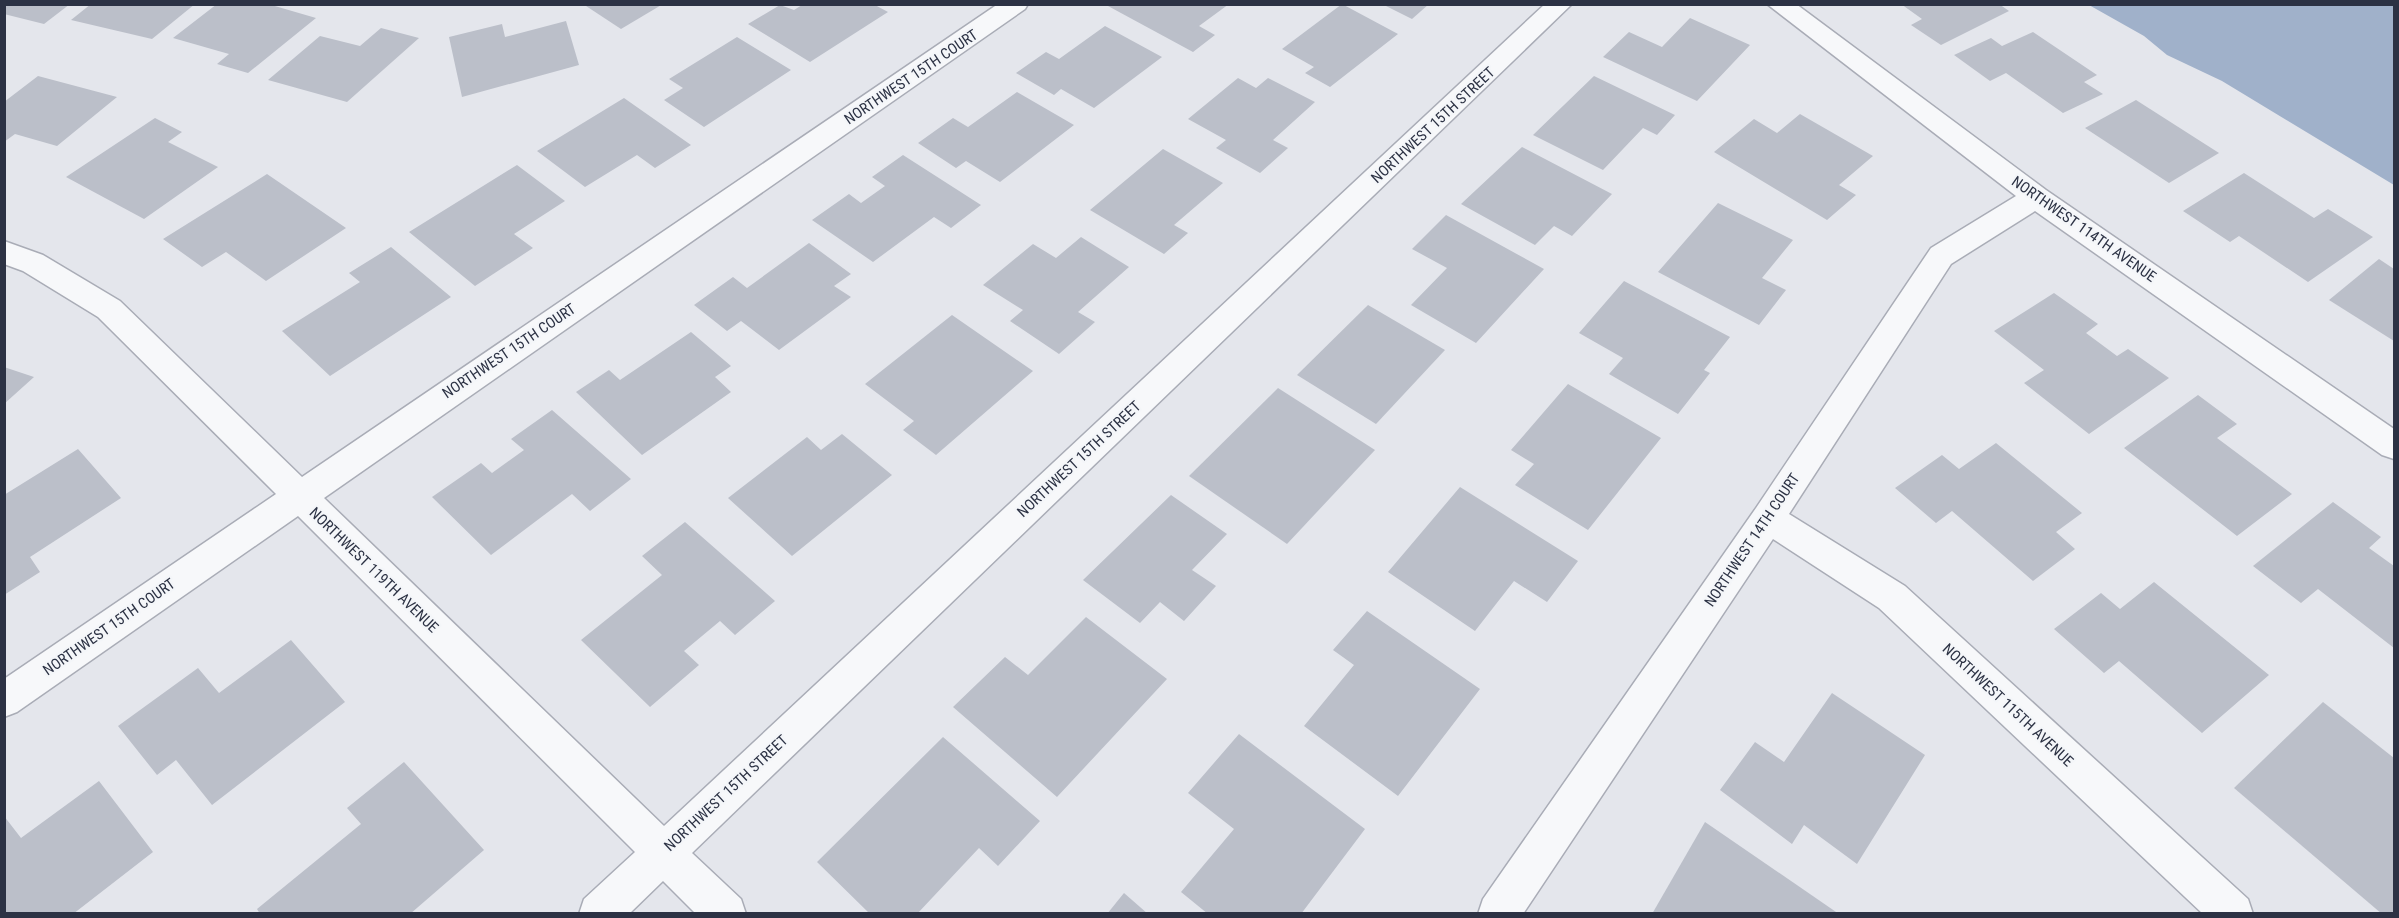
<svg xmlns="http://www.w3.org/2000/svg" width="2399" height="918" viewBox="0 0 2399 918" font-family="'Roboto Condensed',sans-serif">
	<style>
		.water { fill: #a0b1ca }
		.building { fill: #bbbfc9 }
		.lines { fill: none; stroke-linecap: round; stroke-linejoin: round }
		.street-casing { stroke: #a9acb6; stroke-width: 3 }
		.street { fill: #f7f8fa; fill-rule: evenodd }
		.labels { text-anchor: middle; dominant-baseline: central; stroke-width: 4.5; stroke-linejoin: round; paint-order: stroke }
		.street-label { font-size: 15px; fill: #2c3244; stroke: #f4f6f9 }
	</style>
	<rect width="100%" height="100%" fill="#e4e6ec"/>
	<path class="water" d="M2089,5H2394V185L2222,81L2167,55L2144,36Z"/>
	<g class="building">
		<path d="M4,4H70L44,24L4,14Z"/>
		<path d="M91,4H195L152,39L71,20Z"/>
		<path d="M217,4H268L316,18L248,73L217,64L229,54L173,38Z"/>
		<path d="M583,4H663L621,29Z"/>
		<path d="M1109,4H1229L1199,26L1215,35L1193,52L1108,6Z"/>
		<path d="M1342,4L1398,34L1330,87L1305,73L1314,67L1282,49Z"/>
		<path d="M1382,4H1429L1412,19Z"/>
		<path d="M1901,4H1999L2009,11L1941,45L1911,25L1922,19Z"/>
		<path d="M780,5L794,10L802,5H875L888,12L810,62L748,24Z"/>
		<path d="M1690,18L1750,45L1697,101L1603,57L1629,32L1662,47Z"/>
		<path d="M566,21L579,65L462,97L449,37L502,24L505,37Z"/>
		<path d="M1105,26L1162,57L1094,108L1061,89L1054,95L1016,73L1046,52L1059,59Z"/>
		<path d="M381,28L419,38L347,102L268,80L320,36L360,46Z"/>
		<path d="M2033,32L2097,75L2084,82L2103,94L2063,113L2006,73L1990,81L1954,55L1991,38L2002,46Z"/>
		<path d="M737,37L791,70L704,127L664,100L683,88L669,79Z"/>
		<path d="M38,76L117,97L57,146L15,134L4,142V102Z"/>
		<path d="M1594,76L1675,115L1657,135L1643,128L1603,170L1533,135Z"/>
		<path d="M1238,78L1256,88L1268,78L1315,102L1273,140L1288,148L1260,173L1216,148L1226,140L1188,119Z"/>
		<path d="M1017,92L1074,125L1000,182L966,161L956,168L918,143L953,118L968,127Z"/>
		<path d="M624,98L691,145L655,168L637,155L585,187L537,151Z"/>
		<path d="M2136,100L2219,153L2169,183L2085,128Z"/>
		<path d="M1800,114L1873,156L1839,185L1856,195L1827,220L1714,152L1754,119L1777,133Z"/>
		<path d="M155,118L182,132L168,142L218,167L144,219L66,177Z"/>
		<path d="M1522,147L1612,194L1572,236L1554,226L1535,245L1461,204Z"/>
		<path d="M1163,149L1223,183L1174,225L1188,233L1164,254L1090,210Z"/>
		<path d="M903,155L981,205L951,228L934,217L873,262L812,220L849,194L861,203L885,186L872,177Z"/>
		<path d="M517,165L565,201L514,234L533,248L475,286L409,232Z"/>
		<path d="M2244,173L2314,218L2328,209L2373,237L2308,282L2239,236L2230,242L2183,211Z"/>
		<path d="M267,174L346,228L266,281L226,252L202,267L163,239Z"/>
		<path d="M1718,203L1793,240L1762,278L1786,290L1759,325L1658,272Z"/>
		<path d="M1446,215L1544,269L1476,343L1411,305L1447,268L1412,249Z"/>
		<path d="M1081,237L1129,267L1078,312L1095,322L1059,354L1010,321L1023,310L983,285L1033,244L1056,258Z"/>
		<path d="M809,243L851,274L834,286L851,297L779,350L741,321L727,331L694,305L733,277L747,288Z"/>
		<path d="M391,247L451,297L330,376L282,331L360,282L349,273Z"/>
		<path d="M2379,259L2394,269V341L2329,300Z"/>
		<path d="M1624,281L1730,337L1704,370L1710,373L1678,414L1609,374L1623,358L1579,333Z"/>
		<path d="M2054,293L2098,324L2086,333L2117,356L2128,349L2169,378L2089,434L2024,383L2044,370L1994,331Z"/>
		<path d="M1368,305L1445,350L1376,424L1297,375Z"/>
		<path d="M952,315L1033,371L936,455L903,430L914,421L865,384Z"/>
		<path d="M691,332L731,366L715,377L731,392L642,455L576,392L609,370L620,380Z"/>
		<path d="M4,367L34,377L4,404Z"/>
		<path d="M1568,384L1661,438L1588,530L1515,485L1534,464L1511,450Z"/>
		<path d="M1278,388L1375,450L1287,544L1189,476Z"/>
		<path d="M2198,395L2237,424L2217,438L2292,494L2237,536L2124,448Z"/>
		<path d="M552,410L631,479L590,511L572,494L491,555L432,497L481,463L492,473L524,450L511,439Z"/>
		<path d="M842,434L892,475L792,556L728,498L807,437L821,450Z"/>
		<path d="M1996,443L2082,513L2056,532L2075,549L2033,581L1952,511L1936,523L1895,488L1942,455L1959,469Z"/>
		<path d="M78,449L121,498L30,557L40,572L4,595V495Z"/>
		<path d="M1460,487L1578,561L1547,602L1514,581L1475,631L1388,572Z"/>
		<path d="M1171,495L1227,534L1192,570L1216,586L1184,621L1160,602L1140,623L1083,580Z"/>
		<path d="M2333,502L2381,537L2369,548L2394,566V648L2318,589L2301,603L2253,566Z"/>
		<path d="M685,522L775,601L735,635L720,621L684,651L699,665L650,707L581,640L662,575L642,556Z"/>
		<path d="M2154,582L2269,675L2202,733L2119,661L2104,673L2054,629L2101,593L2120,609Z"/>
		<path d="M1367,611L1480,689L1398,796L1304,726L1354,665L1333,650Z"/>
		<path d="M1086,617L1167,679L1057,797L953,707L1005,657L1028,675Z"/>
		<path d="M291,640L345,702L212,805L176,760L157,775L118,726L198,668L219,693Z"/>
		<path d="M1832,693L1925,755L1857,864L1804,825L1792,844L1720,790L1755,742L1784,762Z"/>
		<path d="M2323,702L2394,758V914H2382L2234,788Z"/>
		<path d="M1239,734L1365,829L1301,914H1208L1181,892L1234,829L1188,793Z"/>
		<path d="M943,737L1040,821L998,866L979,848L917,914H870L817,862Z"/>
		<path d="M404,762L484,850L410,914H260L257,909L361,824L347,808Z"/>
		<path d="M99,781L153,852L73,914H4V816L21,838Z"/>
		<path d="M1705,822L1839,914H1652Z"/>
		<path d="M1124,893L1148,914H1107Z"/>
	</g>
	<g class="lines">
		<defs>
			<g id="street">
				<path d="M998,4H1028L1025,9L324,498L664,826L1545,4H1572L692,853L741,899L746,914H696L663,881L629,914H579L584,899L635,852L298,516L17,712L4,717V679L276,494L98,317L23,271L4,264V241L43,255L120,301L302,477Z"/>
				<path d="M1767,4H1796L2046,190L2394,429V459L2382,455L2035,211L1951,264L1789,514L1905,586L2248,899L2253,914H2203L1879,608L1773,539L1523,914H1478L1483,899L1756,508L1931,248L2016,196Z"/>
			</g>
		</defs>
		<use href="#street" class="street-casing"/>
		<use href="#street" class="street"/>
	</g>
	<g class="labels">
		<g class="street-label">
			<text transform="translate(911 77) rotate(-34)">NORTHWEST 15TH COURT</text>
			<text transform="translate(1433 125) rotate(-43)">NORTHWEST 15TH STREET</text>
			<text transform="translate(2084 229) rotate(35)">NORTHWEST 114TH AVENUE</text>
			<text transform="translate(509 351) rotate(-34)">NORTHWEST 15TH COURT</text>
			<text transform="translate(1079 459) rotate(-43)">NORTHWEST 15TH STREET</text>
			<text transform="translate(1752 540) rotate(-56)">NORTHWEST 14TH COURT</text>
			<text transform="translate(374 570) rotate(44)">NORTHWEST 119TH AVENUE</text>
			<text transform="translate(109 627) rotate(-35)">NORTHWEST 15TH COURT</text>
			<text transform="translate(2008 705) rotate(43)">NORTHWEST 115TH AVENUE</text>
			<text transform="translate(726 793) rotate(-43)">NORTHWEST 15TH STREET</text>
		</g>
	</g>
	<rect width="2399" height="918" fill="none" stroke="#2c3244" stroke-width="12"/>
</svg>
